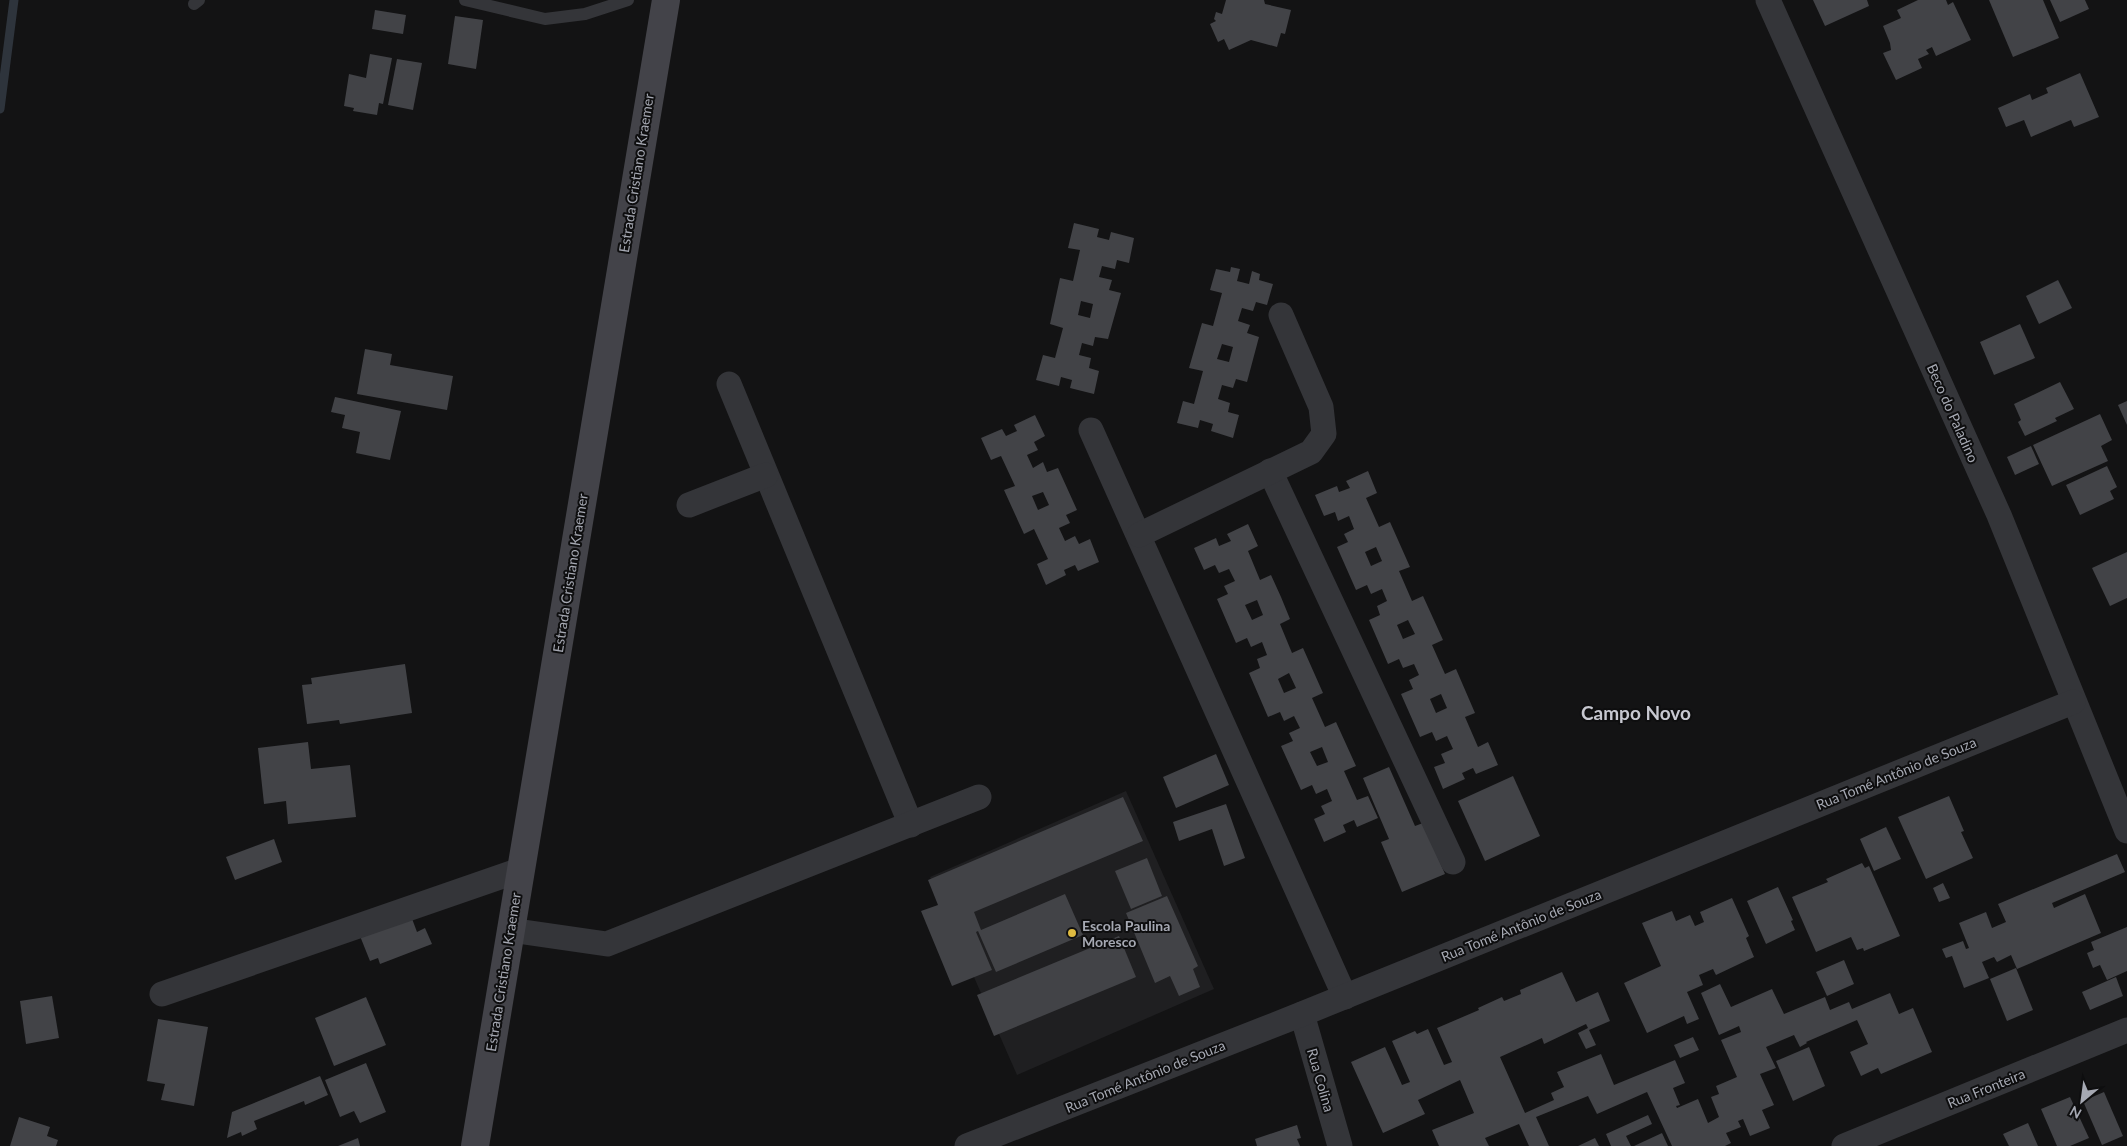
<svg xmlns="http://www.w3.org/2000/svg" width="2127" height="1146" viewBox="0 0 2127 1146" font-family="Lato,sans-serif">
	<style>
		.built { fill: #1f1f21 }
		.lines { fill: none; stroke-linecap: round; stroke-linejoin: round }
		.stream { stroke: #2e343c; stroke-width: 9 }
		.building { fill: #424347; fill-rule: evenodd }
		.service { stroke: #343539; stroke-width: 12 }
		.minor { stroke: #343539; stroke-width: 25 }
		.secondary { stroke: #434349; stroke-width: 28 }
		.poi-dot { fill: #deba41; stroke: #0e0e0f; stroke-width: 2 }
		.labels { text-anchor: middle; dominant-baseline: central; stroke-width: 4; stroke-linejoin: round; paint-order: stroke }
		.street-label { font-size: 14px; fill: #a6a9b3; stroke: #0e0e0f }
		.poi-label { font-size: 14px; font-weight: bold; fill: #a6a9b3; stroke: #0e0e0f; text-anchor: start }
		.district-label { font-size: 19px; font-weight: bold; fill: #c7c8d0; stroke: #0e0e0f }
	</style>
	<rect width="100%" height="100%" fill="#131314"/>
	<path class="built" d="M1126,791L1214,989L1017,1075L930,877Z"/>
	<g class="lines">
		<path class="stream" d="M0,109L14,0"/>
	</g>
	<g class="building">
		<path d="M1226,0H1264L1265,4L1291,10L1285,34L1281,33L1277,47L1251,40L1229,50L1224,39L1218,42L1210,24L1216,21L1214,19L1216,12L1222,14Z"/>
		<path d="M1813,0H1867L1869,6L1825,26Z"/>
		<path d="M1918,0H1946L1948,5L1953,2L1971,40L1936,56L1932,47L1926,50L1929,54L1918,59L1922,68L1896,80L1883,53L1891,50L1890,43L1883,26L1901,18L1897,10Z"/>
		<path d="M1989,0H2043L2059,38L2013,57Z"/>
		<path d="M2050,0H2085L2089,9L2060,22Z"/>
		<path d="M375,10L406,15L403,34L372,29Z"/>
		<path d="M455,16L483,20L476,69L448,64Z"/>
		<path d="M370,54L392,58L383,104L379,103L377,115L353,111L354,108L344,106L349,74L366,78Z"/>
		<path d="M397,59L422,63L413,110L388,105Z"/>
		<path d="M2080,73L2099,117L2074,127L2071,120L2031,137L2024,120L2006,127L1998,108L2030,94L2032,100L2048,93L2046,88Z"/>
		<path d="M1074,223L1099,229L1097,237L1109,240L1111,232L1134,238L1129,263L1117,260L1115,269L1102,266L1099,277L1112,280L1109,290L1121,293L1108,339L1095,337L1093,346L1082,343L1079,355L1091,358L1089,368L1099,371L1094,394L1070,388L1072,380L1061,377L1059,386L1036,380L1043,355L1055,358L1063,328L1050,324L1060,278L1073,281L1080,250L1068,248ZM1081,301L1093,304L1090,318L1078,315Z"/>
		<path d="M1231,267L1240,269L1237,281L1249,284L1252,271L1260,274L1259,280L1273,284L1267,305L1256,302L1253,311L1242,308L1238,321L1250,325L1247,333L1259,337L1247,382L1236,379L1233,388L1222,385L1218,399L1230,403L1228,412L1239,415L1233,438L1211,431L1213,424L1200,420L1198,428L1177,423L1183,401L1194,404L1203,371L1189,368L1202,323L1213,326L1222,293L1210,290L1216,269L1230,272ZM1222,344L1233,347L1229,362L1217,359Z"/>
		<path d="M2058,280L2072,308L2039,324L2026,296Z"/>
		<path d="M2020,324L2035,358L1994,375L1980,342Z"/>
		<path d="M365,349L392,354L390,365L453,376L447,410L357,394Z"/>
		<path d="M2060,382L2074,409L2055,418L2057,421L2025,436L2018,422L2021,420L2014,404Z"/>
		<path d="M335,397L401,411L390,460L356,453L360,432L342,428L345,415L331,412Z"/>
		<path d="M2127,401V425L2118,405Z"/>
		<path d="M2100,414L2112,440L2101,446L2108,461L2052,486L2033,445Z"/>
		<path d="M1035,415L1045,436L1034,442L1038,450L1027,455L1033,468L1043,462L1047,472L1058,468L1077,510L1066,515L1070,523L1059,528L1065,541L1075,536L1079,544L1090,539L1099,562L1078,571L1075,565L1064,570L1066,575L1046,585L1037,564L1048,559L1034,529L1024,534L1004,490L1015,486L1001,456L991,460L981,438L1002,429L1006,436L1017,431L1014,425ZM1043,492L1049,505L1038,510L1032,496Z"/>
		<path d="M2031,446L2039,464L2015,475L2007,457Z"/>
		<path d="M2107,466L2117,487L2110,491L2114,499L2080,515L2066,485Z"/>
		<path d="M1368,471L1377,493L1366,498L1379,527L1390,522L1410,567L1399,571L1412,601L1423,596L1443,640L1432,645L1445,674L1456,669L1475,713L1465,717L1478,747L1488,742L1498,765L1476,774L1473,768L1462,773L1465,779L1443,789L1434,767L1445,763L1441,754L1453,749L1447,736L1436,741L1432,732L1420,737L1401,694L1413,689L1409,680L1419,675L1414,664L1403,668L1399,659L1388,664L1369,620L1380,615L1377,606L1387,601L1382,589L1371,594L1367,585L1356,590L1337,547L1348,542L1344,534L1354,529L1349,516L1338,521L1335,512L1324,516L1315,495L1337,486L1339,492L1350,488L1346,481ZM1376,547L1382,561L1371,566L1365,552ZM1408,620L1415,634L1403,639L1397,625ZM1441,694L1447,708L1436,713L1430,699Z"/>
		<path d="M1248,524L1258,546L1248,551L1260,580L1271,575L1281,597L1290,619L1280,624L1292,653L1303,648L1323,693L1312,698L1325,727L1336,722L1356,766L1344,771L1357,800L1368,796L1378,818L1357,827L1354,820L1343,825L1346,832L1324,842L1314,819L1325,814L1321,806L1332,801L1327,789L1316,794L1312,785L1301,790L1281,746L1293,741L1289,733L1300,728L1294,716L1284,721L1280,712L1268,717L1249,673L1260,668L1257,659L1267,655L1262,642L1251,647L1247,638L1236,643L1217,599L1228,594L1224,586L1235,581L1229,569L1219,573L1215,565L1204,570L1194,548L1216,538L1219,546L1231,541L1227,534ZM1257,600L1263,615L1252,620L1245,605ZM1289,673L1296,688L1284,693L1278,679ZM1322,747L1328,762L1317,766L1310,752Z"/>
		<path d="M2127,552V598L2110,606L2092,568Z"/>
		<path d="M405,664L412,713L340,724L339,720L307,724L302,685L312,684L311,678Z"/>
		<path d="M308,742L311,769L350,765L356,817L288,824L286,801L264,804L258,748Z"/>
		<path d="M1216,754L1229,785L1176,808L1163,777Z"/>
		<path d="M1389,767L1415,826L1423,823L1445,874L1402,892L1381,842L1389,839L1363,778Z"/>
		<path d="M1513,776L1540,836L1485,861L1458,801Z"/>
		<path d="M1949,796L1964,831L1961,832L1973,858L1926,879L1898,817Z"/>
		<path d="M1123,797L1143,841L974,912L981,930L1065,894L1083,935L996,972L978,931L976,932L992,970L952,986L921,911L938,905L928,880Z"/>
		<path d="M1226,804L1245,858L1224,866L1212,829L1179,841L1173,822Z"/>
		<path d="M1886,827L1901,859L1874,871L1860,839Z"/>
		<path d="M274,839L282,862L235,880L226,857Z"/>
		<path d="M2117,854L2125,872L2052,903L2054,908L2085,894L2101,933L2017,969L2011,955L1997,962L1994,957L1982,962L1989,978L1964,988L1952,956L1946,958L1942,949L1963,941L1966,949L1969,948L1959,923L1986,912L1992,928L2006,922L1998,904Z"/>
		<path d="M1147,858L1162,896L1131,909L1115,871Z"/>
		<path d="M1862,863L1865,868L1869,866L1900,936L1864,951L1863,948L1857,950L1851,937L1816,952L1792,897L1828,882L1826,879Z"/>
		<path d="M1943,883L1950,898L1939,902L1933,888Z"/>
		<path d="M1778,887L1793,920L1791,921L1795,930L1766,944L1747,901Z"/>
		<path d="M1167,896L1198,966L1193,969L1200,987L1179,996L1170,976L1155,983L1126,913Z"/>
		<path d="M1732,898L1749,936L1746,938L1754,957L1716,975L1713,969L1699,975L1703,985L1687,992L1699,1019L1687,1024L1684,1016L1647,1033L1624,983L1661,966L1642,923L1672,911L1676,921L1690,915L1695,926L1704,922L1700,912Z"/>
		<path d="M411,916L417,932L425,928L432,944L380,964L378,958L370,961L360,936Z"/>
		<path d="M2127,927V971L2107,980L2100,965L2093,968L2087,953L2094,950L2091,942Z"/>
		<path d="M1119,936L1136,977L994,1036L977,995Z"/>
		<path d="M1844,960L1854,984L1827,996L1816,972Z"/>
		<path d="M2016,968L2033,1010L2007,1021L1990,979Z"/>
		<path d="M1562,972L1576,1002L1598,992L1610,1021L1589,1030L1596,1045L1586,1049L1578,1033L1588,1028L1586,1024L1544,1044L1542,1038L1500,1057L1525,1113L1554,1100L1551,1093L1564,1087L1557,1072L1601,1054L1614,1085L1675,1060L1685,1083L1673,1088L1680,1105L1676,1106L1677,1108L1698,1099L1708,1123L1719,1117L1711,1097L1719,1094L1716,1086L1737,1077L1721,1040L1741,1032L1739,1026L1719,1035L1701,993L1720,984L1731,1007L1772,989L1784,1014L1825,997L1830,1010L1849,1002L1852,1009L1890,993L1899,1014L1913,1008L1932,1052L1881,1074L1878,1068L1861,1076L1850,1052L1868,1044L1857,1020L1806,1042L1807,1043L1800,1047L1794,1035L1766,1047L1776,1068L1760,1074L1774,1105L1762,1110L1770,1128L1750,1136L1743,1119L1738,1121L1741,1127L1726,1133L1731,1143L1725,1146H1672L1647,1092L1597,1114L1588,1096L1536,1117L1549,1146H1529L1519,1124L1485,1138L1489,1146H1439L1432,1130L1474,1113L1460,1080L1418,1100L1425,1114L1383,1133L1351,1062L1385,1047L1402,1085L1410,1082L1392,1041L1415,1031L1417,1034L1428,1029L1444,1065L1452,1062L1437,1028L1479,1010L1478,1008L1502,997L1504,1001L1521,994L1520,990Z"/>
		<path d="M2116,977L2123,996L2090,1010L2082,992Z"/>
		<path d="M52,996L59,1038L26,1044L20,1001Z"/>
		<path d="M366,997L386,1045L334,1066L315,1018Z"/>
		<path d="M158,1019L208,1027L194,1106L161,1100L165,1084L147,1081Z"/>
		<path d="M1693,1037L1699,1050L1680,1058L1674,1045Z"/>
		<path d="M1809,1047L1825,1086L1793,1101L1776,1061Z"/>
		<path d="M366,1063L386,1112L360,1123L354,1111L340,1117L325,1080Z"/>
		<path d="M320,1076L328,1095L305,1105L304,1101L254,1121L257,1129L242,1136L241,1132L227,1138L232,1112Z"/>
		<path d="M2104,1092L2123,1136L2102,1145L2083,1101Z"/>
		<path d="M2070,1097L2089,1138L2070,1146H2057L2041,1109Z"/>
		<path d="M1648,1115L1652,1124L1626,1136L1631,1146H1611L1606,1134Z"/>
		<path d="M19,1117L50,1127L47,1136L58,1140L56,1146H10Z"/>
		<path d="M2028,1123L2038,1146H2009L2003,1134Z"/>
		<path d="M1297,1125L1301,1138L1297,1139L1300,1146H1257L1255,1139Z"/>
		<path d="M1662,1133L1668,1146H1634Z"/>
		<path d="M358,1138L360,1146H338Z"/>
		<path d="M1595,1138L1599,1146H1578Z"/>
	</g>
	<g class="lines">
		<g class="service">
			<path d="M465,0L545,19L585,14L628,0"/>
			<path d="M194,4L199,0"/>
		</g>
		<g class="minor">
			<path d="M1768,0L1999,515L2127,831"/>
			<path d="M729,384L911,825"/>
			<path d="M1091,430L1345,997"/>
			<path d="M1270,471L1453,862"/>
			<path d="M689,505L766,475"/>
			<path d="M1139,535L1311,452L1324,434L1321,407L1281,315"/>
			<path d="M510,930L607,944L979,797"/>
			<path d="M162,994L520,870"/>
			<path d="M1302,1014L1340,1146"/>
			<path d="M967,1146L1302,1014L2073,702"/>
			<path d="M1844,1146L2127,1030"/>
		</g>
		<path class="secondary" d="M475,1146L666,0"/>
	</g>
	<circle class="poi-dot" cx="1072" cy="933" r="5"/>
	<g class="labels">
		<g class="street-label">
			<text transform="translate(636 173) rotate(-81)">Estrada Cristiano Kraemer</text>
			<text transform="translate(1953 413) rotate(66)">Beco do Paladino</text>
			<text transform="translate(570 573) rotate(-81)">Estrada Cristiano Kraemer</text>
			<text transform="translate(1896 773) rotate(-22)">Rua Tomé Antônio de Souza</text>
			<text transform="translate(1521 925) rotate(-22)">Rua Tomé Antônio de Souza</text>
			<text transform="translate(503 972) rotate(-81)">Estrada Cristiano Kraemer</text>
			<text transform="translate(1145 1076) rotate(-22)">Rua Tomé Antônio de Souza</text>
			<text transform="translate(1321 1080) rotate(74)">Rua Colina</text>
			<text transform="translate(1986 1088) rotate(-22)">Rua Fronteira</text>
		</g>
		<g class="poi-label">
			<text x="1082" y="925">Escola Paulina<tspan x="1082" dy="16">Moresco</tspan></text>
		</g>
		<g class="district-label">
			<text x="1636" y="712">Campo Novo</text>
		</g>
	</g>
	<g transform="translate(2082 1101) rotate(209)" stroke="#0e0e0f" stroke-width="4" paint-order="stroke">
	<path d="M0-4L9 19L0 12L-9 19Z" fill="#a6a9b3"/>
	<text y="-8" font-size="14" font-weight="bold" text-anchor="middle" fill="#a6a9b3">N</text>
	</g>
</svg>
